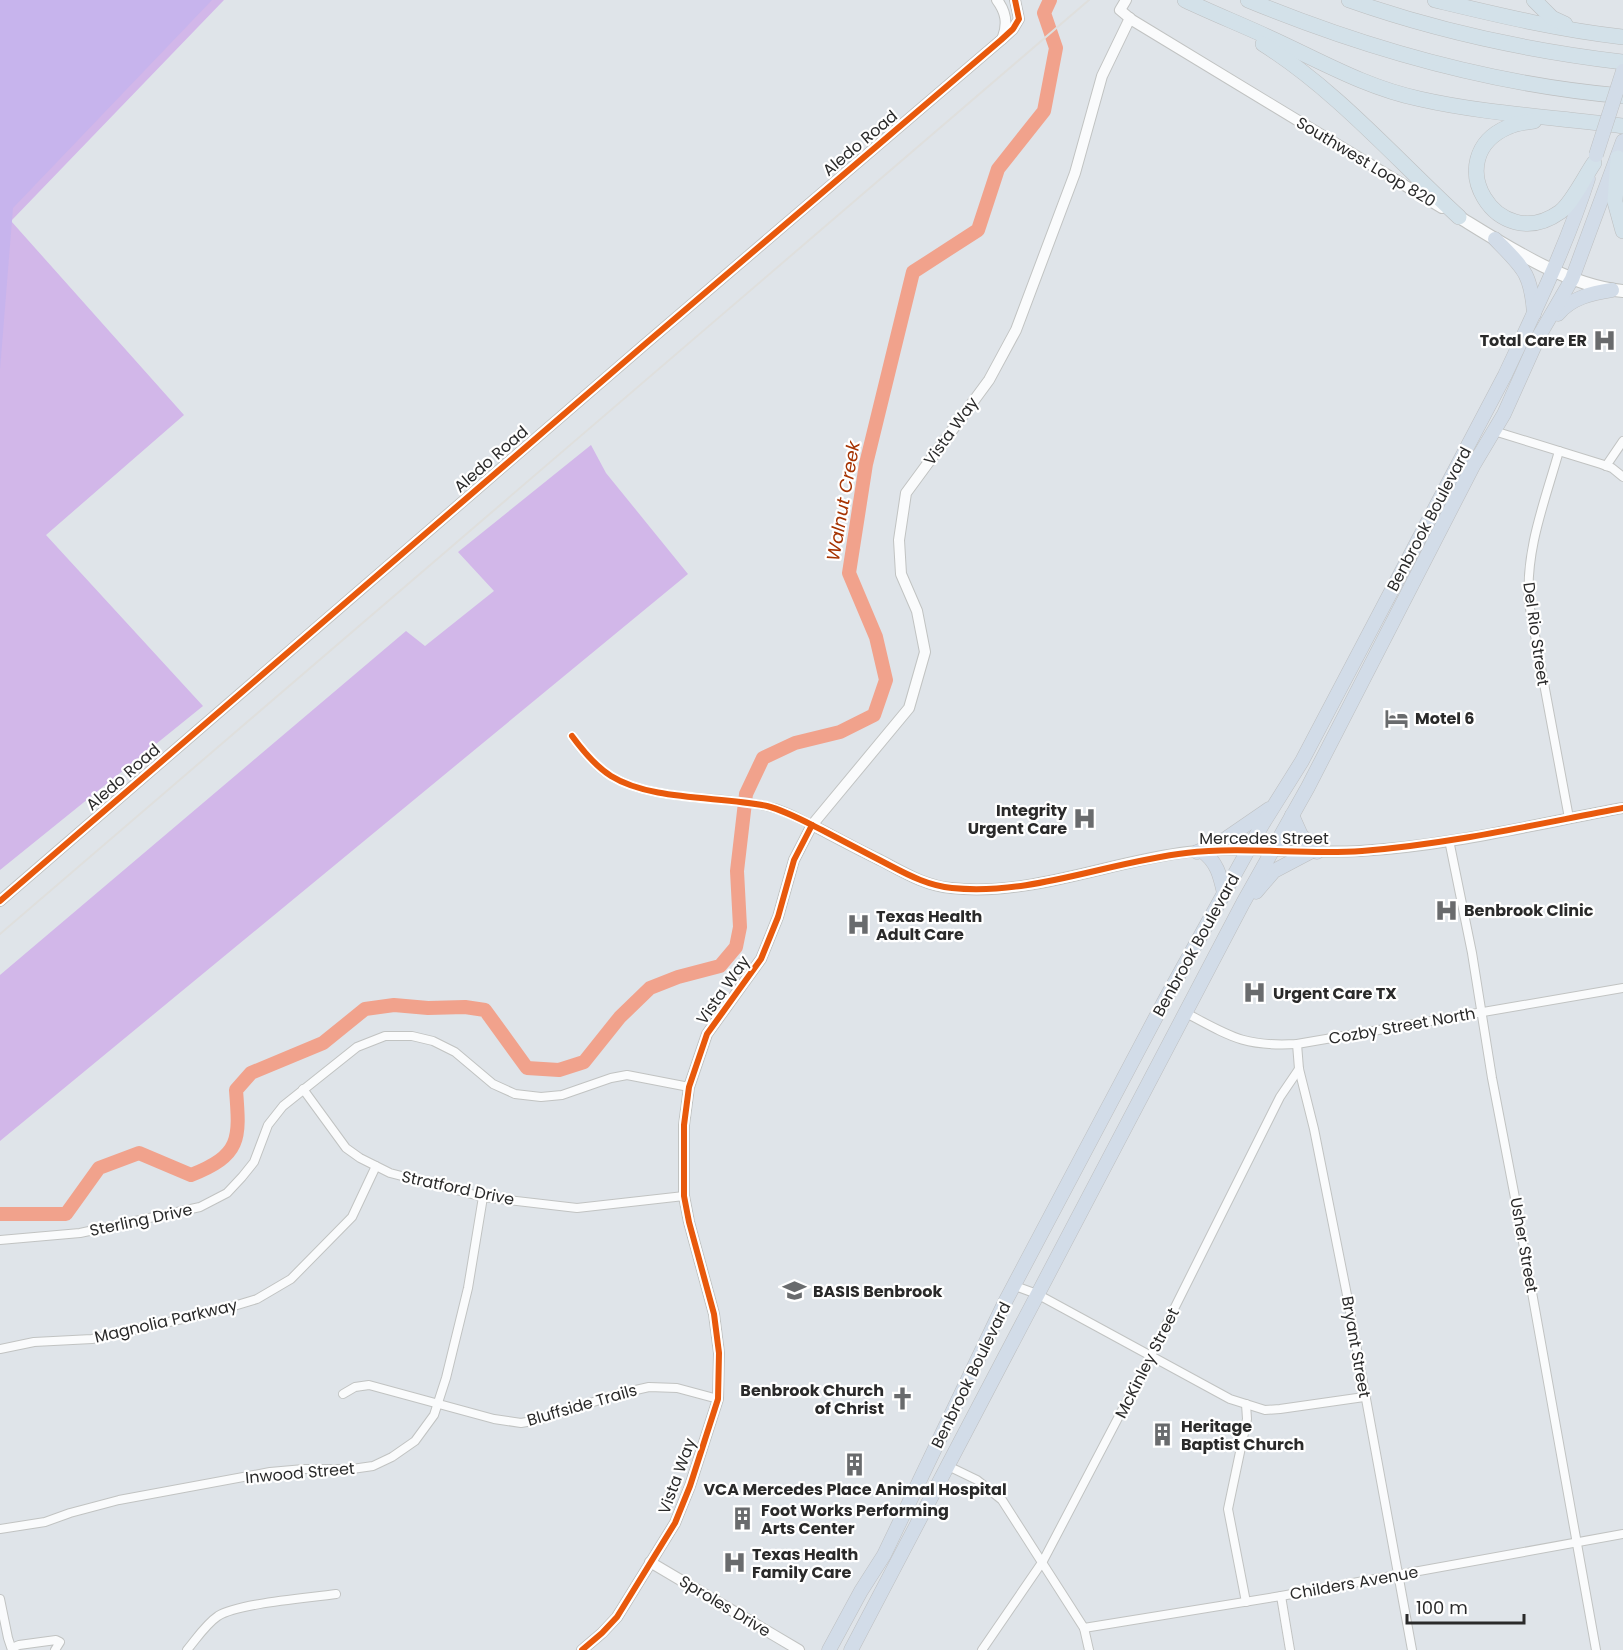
<svg xmlns="http://www.w3.org/2000/svg" width="1623" height="1650" viewBox="0 0 1623 1650" font-family="Poppins,sans-serif">
	<style>
		.green { fill: #d2b7e9 }
		.pitch { fill: #c7b4ed }
		.lines { fill: none; stroke-linecap: round; stroke-linejoin: round }
		.river { stroke: #f1a28c; stroke-width: 14 }
		.minor-casing { stroke: #c1c3c2; stroke-width: 10 }
		.tertiary-casing { stroke: #c1c3c2; stroke-width: 12 }
		.secondary-casing { stroke: #c1c3c2; stroke-width: 14 }
		.trunk-casing { stroke: #bdbfc0; stroke-width: 15 }
		.motorway-casing { stroke: #bdbfc0; stroke-width: 16 }
		.minor { stroke: #fafbfc; stroke-width: 8 }
		.tertiary { stroke: #fafbfc; stroke-width: 10 }
		.secondary { stroke: #fafbfc; stroke-width: 12 }
		.trunk { stroke: #d2dce8; stroke-width: 14 }
		.motorway { stroke: #d3e1e9; stroke-width: 15 }
		.rail { stroke: #dfdfdd; stroke-width: 2 }
		.trunk-bridge-casing { stroke: #bdbfc0; stroke-width: 15; stroke-linecap: butt }
		.trunk-bridge { stroke: #d2dce8; stroke-width: 14 }
		.cycleway-casing { stroke: #fff; stroke-width: 10 }
		.cycleway { stroke: #e8590c; stroke-width: 6 }
		.labels { text-anchor: middle; dominant-baseline: central; stroke-width: 4.5; stroke-linejoin: round; paint-order: stroke }
		.street-label { font-size: 16px; fill: #2a2a2a; stroke: #fff }
		.poi-label { font-size: 16px; font-weight: bold; fill: #2a2a2a; stroke: #fff; text-anchor: start }
		.water-label { font-size: 18px; font-style: italic; fill: #a63302; stroke: #fff }
	</style>
	<rect width="100%" height="100%" fill="#dfe4e9"/>
	<g class="green">
		<path d="M0,0H224L11,221L184,415L46,535L203,706L0,870Z"/>
		<path d="M591,445L606,473L688,574L0,1141V975L406,631L425,646L494,591L458,552Z"/>
	</g>
	<path class="pitch" d="M0,0H212L13,208L0,370Z"/>
	<g class="lines">
		<path class="river" d="M0,1214H66L99,1168L139,1153L191,1175C241,1155 240,1140 236,1090L251,1073L323,1043L365,1009L394,1005L428,1008L465,1007L485,1010L527,1068L559,1070L584,1062L620,1017L650,988L678,977L720,966L736,947L740,927L737,871L746,794L763,758L795,743L840,732L874,715L886,680L876,637L849,573L866,464L913,272L978,230L998,169L1044,111L1056,48L1044,13L1050,0"/>
		<defs>
			<g id="minor">
				<path d="M1494,431L1601,464L1612,468L1623,477"/>
				<path d="M1559,451C1545,501 1525,550 1529,603L1569,818"/>
				<path d="M1606,466L1623,441"/>
				<path d="M572,736C583,751 596,767 611,776C653,802 722,795 770,807C785,810 798,818 812,825"/>
				<path d="M1449,840L1472,953L1492,1078L1516,1203L1596,1650"/>
				<path d="M1186,1013C1231,1037 1245,1047 1297,1044L1623,988"/>
				<path d="M1297,1044L1299,1069L1314,1129L1347,1295L1412,1650"/>
				<path d="M303,1089L346,1148L360,1158L390,1173L483,1197L577,1208L684,1196"/>
				<path d="M0,1240L80,1233L200,1207L227,1193L242,1177L254,1162L268,1125L283,1106L357,1047L385,1036H412L433,1041L455,1052L493,1084L515,1094L541,1097L562,1095L611,1078L627,1075L689,1087"/>
				<path d="M1015,1286L1037,1294L1230,1399L1265,1410L1280,1409L1364,1397"/>
				<path d="M0,1349L34,1342L92,1339L214,1312L257,1299L291,1279L352,1217L376,1166"/>
				<path d="M343,1394L355,1387L369,1385L494,1419L521,1423L538,1420L618,1394L649,1387L677,1388L718,1399"/>
				<path d="M1246,1404L1247,1419L1228,1509L1246,1602"/>
				<path d="M948,1466L977,1480L1002,1500L1084,1628L1089,1650"/>
				<path d="M0,1529L45,1522L70,1513L119,1500L270,1472L304,1469H352L373,1466L392,1457L415,1441L434,1415L446,1378L468,1288L483,1197"/>
				<path d="M1281,1596L1290,1650"/>
				<path d="M0,1599L8,1638L12,1650"/>
				<path d="M1084,1628L1281,1596L1623,1534"/>
				<path d="M12,1648L19,1645L56,1640L60,1642L55,1650"/>
				<path d="M187,1650C197,1638 206,1624 218,1616C239,1603 310,1598 336,1594"/>
				<path d="M982,1650L1043,1561L1150,1357L1280,1097L1299,1069"/>
			</g>
			<g id="tertiary">
				<path d="M997,0C1006,12 1008,23 1003,37"/>
				<path d="M1126,0L1120,10L1132,20L1442,208"/>
				<path d="M812,825C835,837 857,849 880,860C903,872 925,886 951,888C1030,897 1110,861 1188,852C1245,846 1302,854 1360,851C1448,846 1536,824 1623,808"/>
				<path d="M0,901L644,345L1001,40L1013,29L1019,19L1015,0"/>
				<path d="M650,1562L799,1650"/>
				<path d="M582,1650L602,1633L617,1617L675,1523L690,1486L718,1399L719,1353L714,1314L689,1222L684,1196V1125L689,1087L707,1034L761,959L778,917L794,860L812,825L909,708L925,652L917,611L901,574L899,540L906,493L989,380L1016,330L1075,173L1102,76L1130,18"/>
			</g>
			<path id="secondary" d="M1459,217C1506,246 1567,286 1623,291"/>
			<g id="trunk">
				<path d="M1495,239C1523,268 1531,272 1534,314"/>
				<path d="M1558,314C1571,298 1592,293 1612,290"/>
				<path d="M1292,815L1301,835L1317,852"/>
				<path d="M1202,851C1217,862 1220,875 1224,893"/>
				<path d="M1197,852L1221,842L1269,809"/>
				<path d="M1256,892L1274,871L1310,852"/>
				<path d="M829,1650L861,1591L884,1555L1004,1304L1166,998L1262,825L1302,761L1505,375C1535,311 1566,247 1588,179"/>
				<path d="M851,1650L1243,903L1308,787L1473,466L1504,414L1539,336L1572,279L1623,141"/>
			</g>
			<g id="motorway">
				<path d="M1185,0C1212,13 1240,24 1268,37C1319,60 1364,87 1420,99C1486,114 1555,117 1623,126"/>
				<path d="M1248,0C1367,49 1495,85 1623,96"/>
				<path d="M1349,0C1437,31 1530,51 1623,62"/>
				<path d="M1435,0C1498,15 1559,30 1623,37"/>
				<path d="M1534,0L1552,18L1565,24"/>
				<path d="M1263,44C1336,90 1395,158 1459,217"/>
				<path d="M1534,121C1526,122 1516,123 1508,127C1438,157 1497,257 1560,212C1572,203 1585,176 1594,163"/>
				<path d="M1618,158L1615,202L1623,231"/>
			</g>
		</defs>
		<use href="#minor" class="minor-casing"/>
		<use href="#tertiary" class="tertiary-casing"/>
		<use href="#secondary" class="secondary-casing"/>
		<use href="#trunk" class="trunk-casing"/>
		<use href="#motorway" class="motorway-casing"/>
		<use href="#minor" class="minor"/>
		<use href="#tertiary" class="tertiary"/>
		<use href="#secondary" class="secondary"/>
		<use href="#trunk" class="trunk"/>
		<use href="#motorway" class="motorway"/>
		<path class="rail" d="M0,934L1089,0"/>
		<defs>
			<path id="trunk-bridge" d="M1596,155L1623,71"/>
		</defs>
		<use href="#trunk-bridge" class="trunk-bridge-casing"/>
		<use href="#trunk-bridge" class="trunk-bridge"/>
		<defs>
			<g id="cycleway">
				<path d="M572,736C583,751 595,766 611,776C651,801 720,796 767,806C786,811 804,821 822,830C845,842 868,854 891,866C910,876 930,886 952,888C1031,896 1108,862 1186,853C1244,846 1303,855 1362,851C1450,844 1537,824 1623,808"/>
				<path d="M0,901L644,345L1001,40L1013,29L1019,19L1015,0"/>
				<path d="M582,1650L602,1633L617,1617L675,1523L690,1486L718,1399L719,1353L714,1314L689,1222L684,1196V1125L689,1087L707,1034L761,959L778,917L794,860L812,825"/>
			</g>
		</defs>
		<use href="#cycleway" class="cycleway-casing"/>
		<use href="#cycleway" class="cycleway"/>
	</g>
	<defs>
		<symbol id="hospital-bare" viewBox="-9 -9 18 18"><path d="M-5-5h3v3.5h4V-5h3V5h-3V1.5h-4V5h-3Z" fill="#696b6d" stroke="#fff" stroke-width="2.5" paint-order="stroke"/></symbol>
		<symbol id="hotel-bare" viewBox="-9 -9 18 18"><path d="M-6-4.5h1.5V1H6V5H4.5V3h-9V5H-6ZM-4 0a1.8 1.8 0 1 1 3.6 0ZM.5 0V-2.5h3Q6-2.5 6 0Z" fill="#696b6d" stroke="#fff" stroke-width="2.5" paint-order="stroke"/></symbol>
		<symbol id="school-bare" viewBox="-9 -9 18 18"><path d="M0-5L7-2L0 1L-7-2ZM-4 1L0 2.5L4 1V4Q0 6-4 4Z" fill="#696b6d" stroke="#fff" stroke-width="2.5" paint-order="stroke"/></symbol>
		<symbol id="church-bare" viewBox="-9 -9 18 18"><path d="M-1.2-6h2.4v3.5h3.3v2.4h-3.3V6h-2.4V-.1h-3.3v-2.4h3.3Z" fill="#696b6d" stroke="#fff" stroke-width="2.5" paint-order="stroke"/></symbol>
		<symbol id="building-bare" viewBox="-9 -9 18 18"><path d="M-4-6H4V6H1V3H-1V6H-4ZM-2.5-4.3h1.7v1.8h-1.7ZM.8-4.3h1.7v1.8H.8ZM-2.5-1h1.7V.8h-1.7ZM.8-1h1.7V.8H.8Z" fill="#696b6d" stroke="#fff" stroke-width="2.5" paint-order="stroke"/></symbol>
	</defs>
	<g fill-rule="evenodd">
		<use href="#hospital-bare" x="1588" y="324" width="33" height="33"/>
		<use href="#hotel-bare" x="1380" y="702" width="33" height="33"/>
		<use href="#hospital-bare" x="1068" y="802" width="33" height="33"/>
		<use href="#hospital-bare" x="1430" y="894" width="33" height="33"/>
		<use href="#hospital-bare" x="842" y="908" width="33" height="33"/>
		<use href="#hospital-bare" x="1238" y="976" width="33" height="33"/>
		<use href="#school-bare" x="778" y="1274" width="33" height="33"/>
		<use href="#church-bare" x="886" y="1382" width="33" height="33"/>
		<use href="#building-bare" x="1146" y="1418" width="33" height="33"/>
		<use href="#building-bare" x="838" y="1448" width="33" height="33"/>
		<use href="#building-bare" x="726" y="1502" width="33" height="33"/>
		<use href="#hospital-bare" x="718" y="1546" width="33" height="33"/>
	</g>
	<g class="labels">
		<g class="street-label">
			<text transform="translate(860 143) rotate(-40)">Aledo Road</text>
			<text transform="translate(1366 162) rotate(31)">Southwest Loop 820</text>
			<text transform="translate(951 431) rotate(-54)">Vista Way</text>
			<text transform="translate(491 459) rotate(-41)">Aledo Road</text>
			<text transform="translate(1429 519) rotate(-62)">Benbrook Boulevard</text>
			<text transform="translate(1536 634) rotate(82)">Del Rio Street</text>
			<text transform="translate(123 777) rotate(-41)">Aledo Road</text>
			<text x="1264" y="838">Mercedes Street</text>
			<text transform="translate(1196 945) rotate(-61)">Benbrook Boulevard</text>
			<text transform="translate(723 990) rotate(-55)">Vista Way</text>
			<text transform="translate(1402 1026) rotate(-10)">Cozby Street North</text>
			<text transform="translate(458 1188) rotate(12)">Stratford Drive</text>
			<text transform="translate(141 1220) rotate(-12)">Sterling Drive</text>
			<text transform="translate(1524 1245) rotate(80)">Usher Street</text>
			<text transform="translate(166 1321) rotate(-13)">Magnolia Parkway</text>
			<text transform="translate(1356 1347) rotate(80)">Bryant Street</text>
			<text transform="translate(1147 1363) rotate(-63)">McKinley Street</text>
			<text transform="translate(971 1375) rotate(-64)">Benbrook Boulevard</text>
			<text transform="translate(582 1405) rotate(-16)">Bluffside Trails</text>
			<text transform="translate(300 1473) rotate(-5)">Inwood Street</text>
			<text transform="translate(677 1476) rotate(-70)">Vista Way</text>
			<text transform="translate(1354 1583) rotate(-10)">Childers Avenue</text>
			<text transform="translate(725 1606) rotate(31)">Sproles Drive</text>
		</g>
		<g class="poi-label">
			<text x="1587" y="340" text-anchor="end">Total Care ER</text>
			<text x="1415" y="718">Motel 6</text>
			<text x="1067" y="810" text-anchor="end">Integrity<tspan x="1067" dy="18">Urgent Care</tspan></text>
			<text x="1464" y="910">Benbrook Clinic</text>
			<text x="876" y="916">Texas Health<tspan x="876" dy="18">Adult Care</tspan></text>
			<text x="1273" y="993">Urgent Care TX</text>
			<text x="813" y="1291">BASIS Benbrook</text>
			<text x="884" y="1390" text-anchor="end">Benbrook Church<tspan x="884" dy="18">of Christ</tspan></text>
			<text x="1181" y="1426">Heritage<tspan x="1181" dy="18">Baptist Church</tspan></text>
			<text x="855" y="1489" text-anchor="middle">VCA Mercedes Place Animal Hospital</text>
			<text x="761" y="1510">Foot Works Performing<tspan x="761" dy="18">Arts Center</tspan></text>
			<text x="752" y="1554">Texas Health<tspan x="752" dy="18">Family Care</tspan></text>
		</g>
		<g class="water-label">
			<text transform="translate(843 501) rotate(-80)">Walnut Creek</text>
		</g>
	</g>
	<path d="M1407 1614v9h117v-9" fill="none" stroke="#2a2a2a" stroke-width="3"/>
	<text x="1416" y="1614" font-size="18" fill="#2a2a2a" stroke="#ffffff" stroke-width="4.5" paint-order="stroke">100 m</text>
</svg>
